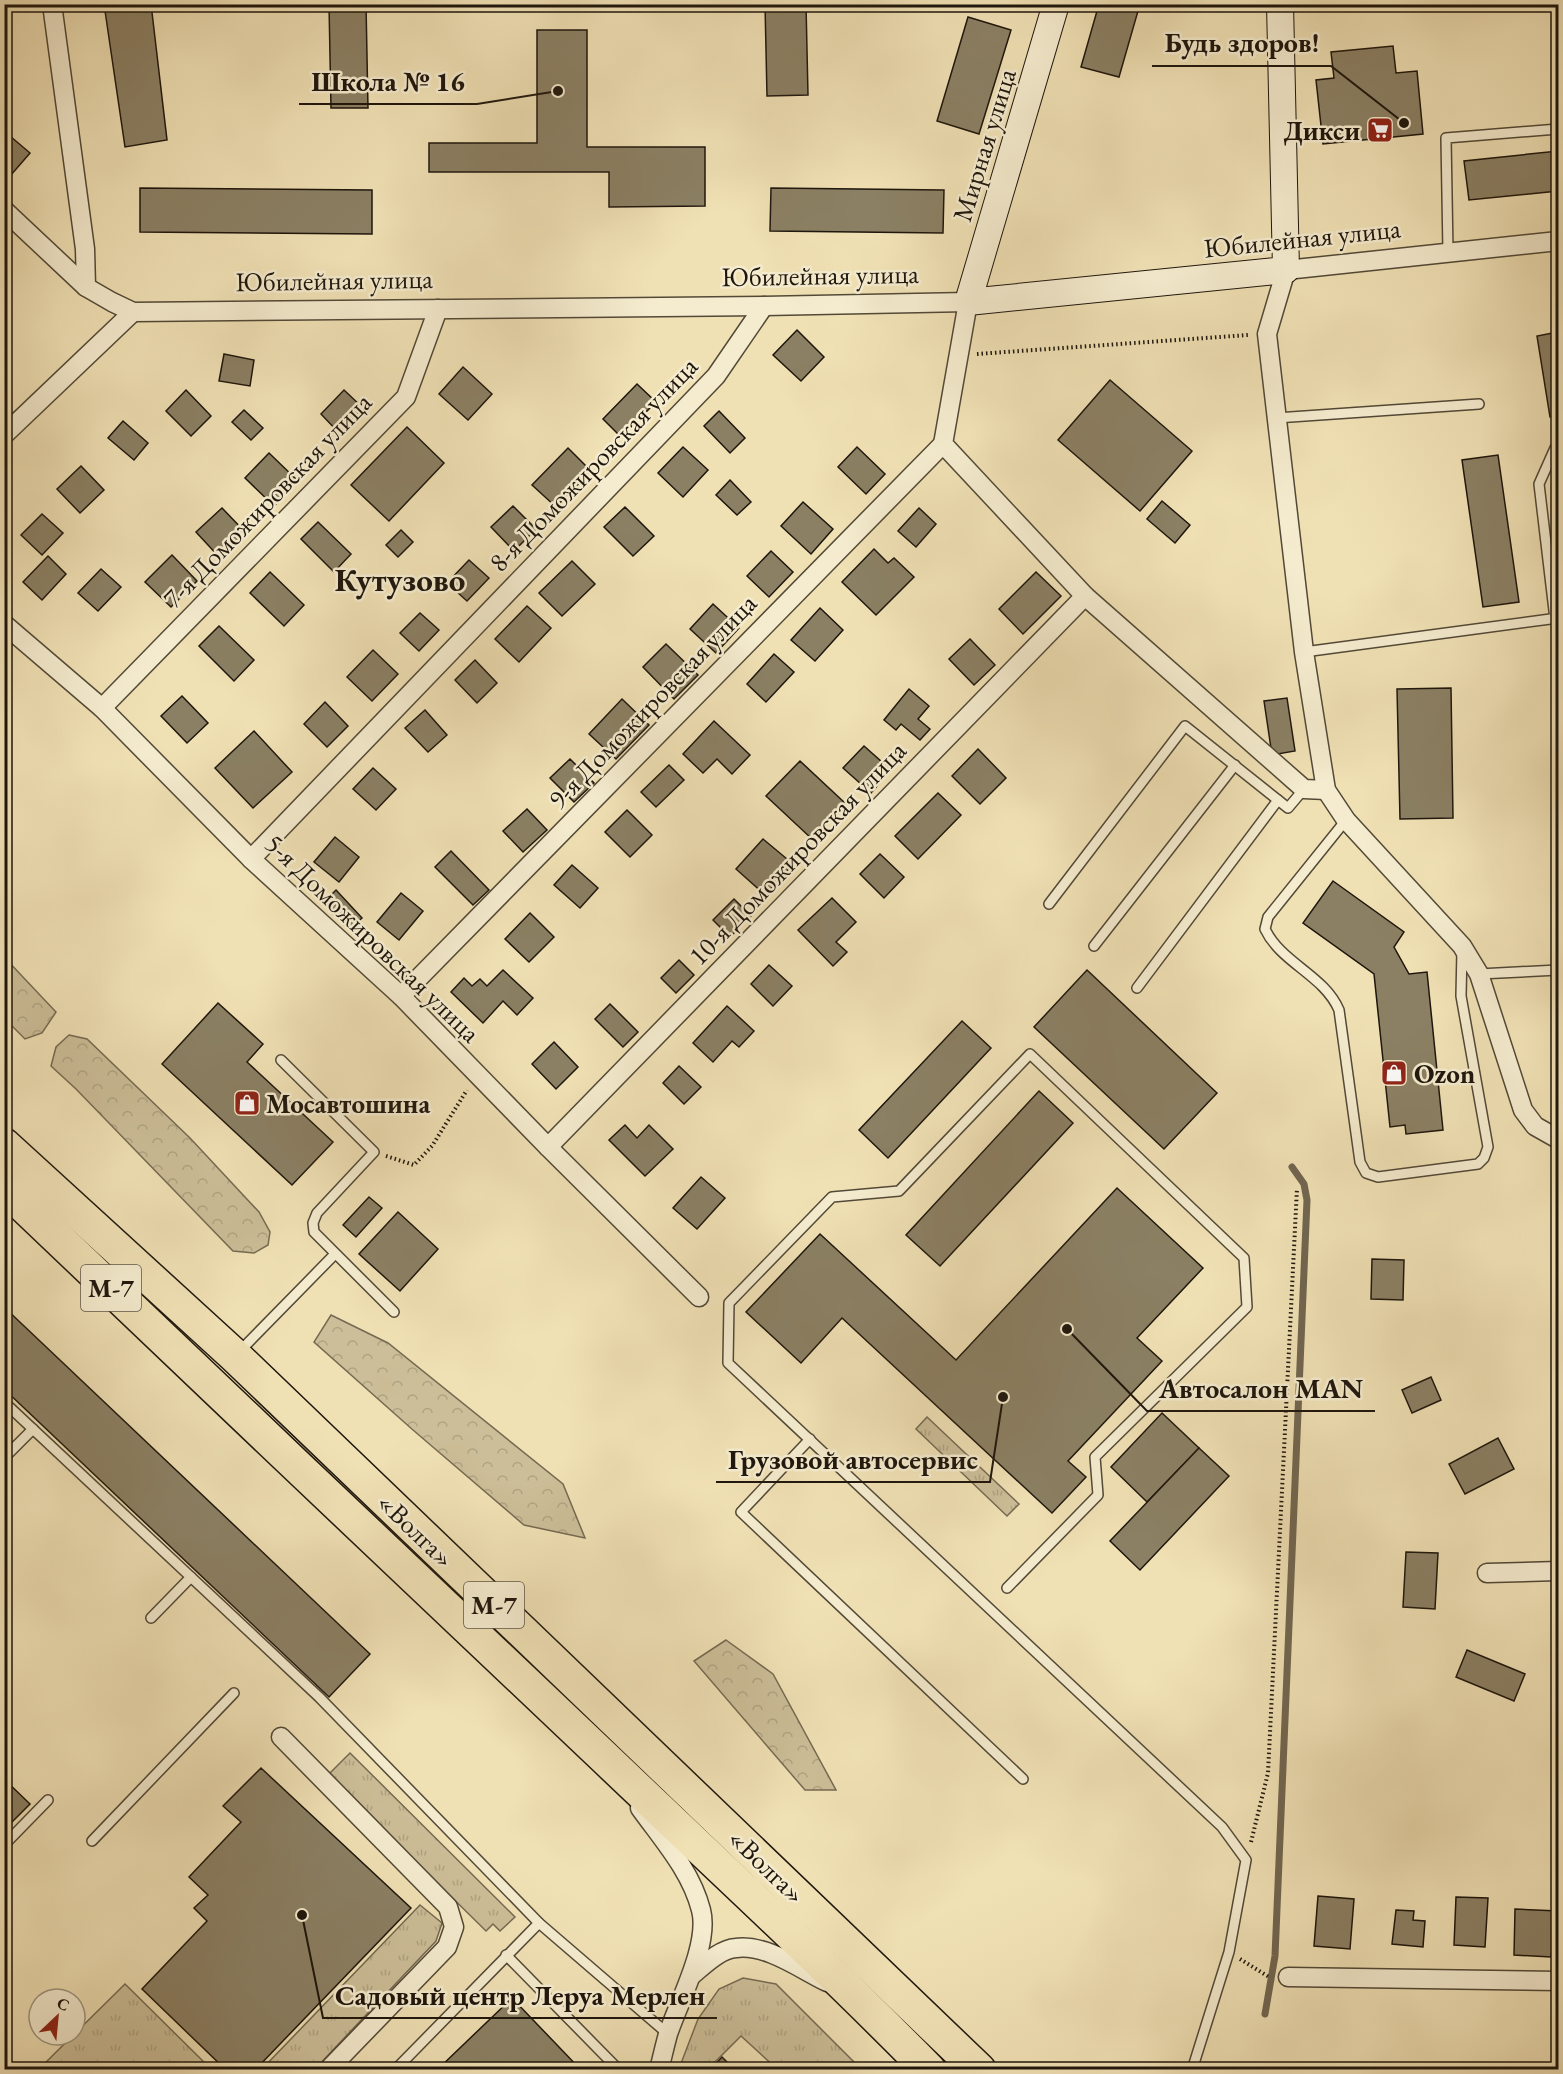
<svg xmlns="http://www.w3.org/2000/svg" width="1563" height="2074" viewBox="0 0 1563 2074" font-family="'EB Garamond',serif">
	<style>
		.grass { fill: url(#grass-tufts); stroke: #756a52; stroke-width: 1.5 }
		.forest { fill: url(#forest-crowns); stroke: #756a52; stroke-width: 1.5 }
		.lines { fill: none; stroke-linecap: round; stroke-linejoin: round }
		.stream { stroke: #716650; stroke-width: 7 }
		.building { fill: #8b8064; stroke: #1e160d; stroke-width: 1.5 }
		.lane-casing { stroke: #524937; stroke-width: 12 }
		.street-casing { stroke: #524937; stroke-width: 21 }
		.secondary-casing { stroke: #1e160d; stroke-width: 28 }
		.highway-casing { stroke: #1e160d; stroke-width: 36 }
		.path { stroke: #1e160d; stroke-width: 4; stroke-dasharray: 1.5 3; stroke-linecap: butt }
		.lane { stroke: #f5eccf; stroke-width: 9 }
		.street { stroke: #f5eccf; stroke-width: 18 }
		.secondary { stroke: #f5eccf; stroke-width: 26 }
		.highway { stroke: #f0e1b5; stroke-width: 33 }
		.labels { text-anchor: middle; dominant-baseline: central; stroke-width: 5; stroke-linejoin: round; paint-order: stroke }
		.shield { fill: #f5eccf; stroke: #5e5647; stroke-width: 1.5 }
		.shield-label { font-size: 26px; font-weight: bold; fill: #1e160d }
		.poi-label { font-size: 27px; font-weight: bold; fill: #1e160d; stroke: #f5eccf; text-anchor: start }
		.street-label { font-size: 27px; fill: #1e160d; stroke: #f5eccf }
		.district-label { font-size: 33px; font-weight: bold; fill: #1e160d; stroke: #f5eccf }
		.leader { fill: none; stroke: #1e160d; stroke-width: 2 }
		.callout-dot { fill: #1e160d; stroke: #f5eccf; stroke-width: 2 }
		.callout-label { font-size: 28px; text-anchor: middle; font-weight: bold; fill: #1e160d; stroke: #f5eccf; stroke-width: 5; stroke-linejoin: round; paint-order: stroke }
	</style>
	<defs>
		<pattern id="grass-tufts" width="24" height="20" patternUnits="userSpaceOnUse" patternTransform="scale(1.5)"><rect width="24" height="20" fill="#ccbe98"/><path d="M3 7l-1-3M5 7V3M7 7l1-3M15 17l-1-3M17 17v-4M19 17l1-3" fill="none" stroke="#afa382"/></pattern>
		<pattern id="forest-crowns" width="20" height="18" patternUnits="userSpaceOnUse" patternTransform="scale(1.5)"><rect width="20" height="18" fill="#ccbe98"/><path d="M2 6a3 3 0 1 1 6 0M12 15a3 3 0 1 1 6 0" fill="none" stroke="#afa382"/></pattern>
	</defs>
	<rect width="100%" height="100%" fill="#f0e1b5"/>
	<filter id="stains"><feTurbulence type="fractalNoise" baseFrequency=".00333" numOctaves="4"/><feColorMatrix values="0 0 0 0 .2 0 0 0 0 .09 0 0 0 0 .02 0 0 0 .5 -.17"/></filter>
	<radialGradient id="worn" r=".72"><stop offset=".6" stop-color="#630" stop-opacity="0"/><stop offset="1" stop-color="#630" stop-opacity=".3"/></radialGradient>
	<g class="grass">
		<path d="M927,1417L1019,1504L1007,1516L916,1429Z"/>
		<path d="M350,1753L515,1917L500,1931L493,1924L486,1931L328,1775Z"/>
		<path d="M420,1905L442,1923L436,1941L315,2069H262Z"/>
		<path d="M743,1978L776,1984L861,2069H777L741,2036L708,2069H683L680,2066L698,2019L719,1989Z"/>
		<path d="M125,1984L211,2069H39Z"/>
	</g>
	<g class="forest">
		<path d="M5,958L56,1012L42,1033L25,1039L5,1019Z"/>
		<path d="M69,1035L87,1039L190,1138L259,1212L270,1232L268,1245L254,1253L233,1251L76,1089L51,1066L56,1047Z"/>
		<path d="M331,1315L388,1343L563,1484L585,1538L524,1525L413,1430L314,1342Z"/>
		<path d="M726,1640L773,1674L836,1790H805L694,1661Z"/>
	</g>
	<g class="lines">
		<path class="stream" d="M1265,2014L1275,1956L1307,1200L1304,1184L1292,1167"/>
	</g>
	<g class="building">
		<path d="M104,4H151L167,140L125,147Z"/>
		<path d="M329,4H366L368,108H331Z"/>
		<path d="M765,4H806L808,95L767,96Z"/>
		<path d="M1099,4H1140L1119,77L1081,67Z"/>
		<path d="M968,17L1011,30L979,134L937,121Z"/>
		<path d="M537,30H587V147H705V206L609,207V172H429V143H537Z"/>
		<path d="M1393,46L1396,73L1417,71L1423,134L1323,144L1316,80L1334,78L1331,52Z"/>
		<path d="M10,136L30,153L11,175L4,169V143Z"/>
		<path d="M1558,151V191L1469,200L1464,161Z"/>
		<path d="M140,188L372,190V234L140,232Z"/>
		<path d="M771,188L944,190L943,233L770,231Z"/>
		<path d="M797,330L824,357L801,381L773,355Z"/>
		<path d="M1558,332V416L1550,417L1537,336Z"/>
		<path d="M224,354L254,360L250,386L219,381Z"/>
		<path d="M463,367L492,394L468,420L439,394Z"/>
		<path d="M1110,380L1192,451L1140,511L1058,440Z"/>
		<path d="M637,384L656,402L621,437L603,419Z"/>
		<path d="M186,390L211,416L191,436L166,411Z"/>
		<path d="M344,390L363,408L339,433L321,414Z"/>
		<path d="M244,410L263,428L251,440L232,422Z"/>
		<path d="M719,411L745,438L730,453L704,426Z"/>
		<path d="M123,421L148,443L134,460L108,438Z"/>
		<path d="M407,427L444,463L389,521L351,485Z"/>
		<path d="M683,447L708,470L683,497L658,473Z"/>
		<path d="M857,447L885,474L866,494L838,467Z"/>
		<path d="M568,448L591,471L556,507L532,485Z"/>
		<path d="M269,453L298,481L274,506L245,478Z"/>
		<path d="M1498,455L1519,602L1483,607L1462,460Z"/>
		<path d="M81,466L104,490L80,513L57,489Z"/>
		<path d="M730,480L751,502L737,515L716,495Z"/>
		<path d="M1162,501L1190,525L1175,543L1147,519Z"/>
		<path d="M803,502L833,529L811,554L781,526Z"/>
		<path d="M513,506L536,529L514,551L491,527Z"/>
		<path d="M625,507L654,536L633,556L604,527Z"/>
		<path d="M222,508L246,533L220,558L196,532Z"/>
		<path d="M919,508L936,524L916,547L898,531Z"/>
		<path d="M42,514L63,533L42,555L21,535Z"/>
		<path d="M318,522L351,554L334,572L301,539Z"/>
		<path d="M401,530L413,542L398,557L386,545Z"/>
		<path d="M874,549L888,563L894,558L914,577L876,615L842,582Z"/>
		<path d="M771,551L793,572L769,597L747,576Z"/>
		<path d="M172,555L197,581L171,607L145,582Z"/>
		<path d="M48,556L66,574L42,600L23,582Z"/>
		<path d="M469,560L489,578L467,601L447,583Z"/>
		<path d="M572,561L595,584L562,616L539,593Z"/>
		<path d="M101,569L121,587L98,611L78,593Z"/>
		<path d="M270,572L304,605L284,626L250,593Z"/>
		<path d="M1036,572L1061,596L1023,634L999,609Z"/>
		<path d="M713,604L739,628L716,653L690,629Z"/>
		<path d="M527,606L551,628L519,662L495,639Z"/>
		<path d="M820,608L843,630L815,661L791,640Z"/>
		<path d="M420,613L439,630L419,651L400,633Z"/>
		<path d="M219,626L254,660L234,681L199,646Z"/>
		<path d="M970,639L995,665L974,685L949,659Z"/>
		<path d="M666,644L698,675L674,699L643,667Z"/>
		<path d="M373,650L398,674L372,701L347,677Z"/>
		<path d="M774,654L794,672L766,702L747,684Z"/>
		<path d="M475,660L497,683L477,703L455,680Z"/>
		<path d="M1451,688L1453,818L1400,819L1397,689Z"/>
		<path d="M909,689L929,706L918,719L930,729L920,740L901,724L896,730L884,720Z"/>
		<path d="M182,696L208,723L187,743L161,716Z"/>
		<path d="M1287,698L1295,751L1272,755L1264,701Z"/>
		<path d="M622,699L649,725L616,759L589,734Z"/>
		<path d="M325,702L348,726L327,747L304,724Z"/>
		<path d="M425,710L447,735L428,752L405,728Z"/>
		<path d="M714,721L750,755L732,774L717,759L703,773L683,754Z"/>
		<path d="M254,731L292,772L253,808L215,768Z"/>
		<path d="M864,746L891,770L871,793L843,768Z"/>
		<path d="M978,749L1006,778L980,804L952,776Z"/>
		<path d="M570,759L594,783L574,802L550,778Z"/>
		<path d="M800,761L846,804L812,839L766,796Z"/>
		<path d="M669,765L684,780L656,807L641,792Z"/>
		<path d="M373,768L396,789L376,810L353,789Z"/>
		<path d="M938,793L961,815L918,859L895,836Z"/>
		<path d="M527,809L547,830L523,852L503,831Z"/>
		<path d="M627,810L652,835L630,857L605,832Z"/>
		<path d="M335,837L359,857L339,882L314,862Z"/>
		<path d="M763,839L793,864L765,895L736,869Z"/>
		<path d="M451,851L489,890L473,905L435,867Z"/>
		<path d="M880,854L904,877L884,898L860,874Z"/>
		<path d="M572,865L598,888L580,908L554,885Z"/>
		<path d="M1333,881L1404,932L1394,947L1409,974L1427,972L1443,1130L1406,1134L1405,1125L1390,1127L1374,974L1303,923Z"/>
		<path d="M336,890L362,918L349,930L323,903Z"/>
		<path d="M401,893L423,911L399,940L377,922Z"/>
		<path d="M832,898L856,922L836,942L847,952L833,966L798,930Z"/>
		<path d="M734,899L751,916L730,937L713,920Z"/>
		<path d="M530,913L554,937L529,962L505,939Z"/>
		<path d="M679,960L694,975L676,993L661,978Z"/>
		<path d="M769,965L792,986L773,1006L751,984Z"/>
		<path d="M503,970L533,998L517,1015L503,1001L483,1023L451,992L464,978L472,986L480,979L487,986Z"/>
		<path d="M1087,970L1217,1093L1164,1149L1034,1027Z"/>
		<path d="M218,1003L263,1044L247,1062L333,1142L292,1185L162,1064Z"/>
		<path d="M610,1004L638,1032L623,1047L595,1019Z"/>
		<path d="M727,1006L754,1031L739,1047L732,1041L713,1062L693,1043Z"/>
		<path d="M962,1021L991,1048L888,1158L859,1130Z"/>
		<path d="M554,1042L578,1067L556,1089L532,1064Z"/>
		<path d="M679,1066L701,1087L684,1104L663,1083Z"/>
		<path d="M1039,1091L1073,1123L940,1266L906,1235Z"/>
		<path d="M625,1125L637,1138L649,1125L673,1149L645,1176L609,1140Z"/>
		<path d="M701,1177L725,1198L697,1229L673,1208Z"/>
		<path d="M1117,1188L1203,1268L1137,1338L1162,1361L1068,1461L1086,1477L1052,1513L842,1318L801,1363L746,1312L820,1234L956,1360Z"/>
		<path d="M369,1197L382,1208L356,1237L343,1225Z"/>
		<path d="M398,1212L438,1249L400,1291L359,1254Z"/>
		<path d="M1372,1259L1404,1260L1403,1300L1371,1299Z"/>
		<path d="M4,1307L370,1654L329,1697L4,1389Z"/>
		<path d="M1431,1377L1441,1400L1412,1413L1402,1390Z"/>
		<path d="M1162,1413L1199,1448L1147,1502L1111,1467Z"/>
		<path d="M1498,1438L1514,1469L1465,1494L1449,1464Z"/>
		<path d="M1199,1448L1229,1476L1140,1570L1110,1541Z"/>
		<path d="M1406,1552L1438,1553L1435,1609L1403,1607Z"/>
		<path d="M1467,1650L1525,1674L1514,1701L1456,1677Z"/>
		<path d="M261,1768L411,1908L255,2070H226L142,1989L207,1921L194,1908L208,1895L189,1877L241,1822L223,1806Z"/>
		<path d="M4,1779L30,1804L4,1830Z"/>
		<path d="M1318,1896L1354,1899L1350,1949L1314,1946Z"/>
		<path d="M1456,1897L1488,1898L1485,1947L1454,1945Z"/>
		<path d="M1515,1909L1558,1911V1948H1552L1551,1957L1514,1955Z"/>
		<path d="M1396,1910L1414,1911L1413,1920L1425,1921L1423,1947L1392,1944Z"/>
		<path d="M512,1998L581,2070H437Z"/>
		<path d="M722,2057L735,2070H710Z"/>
	</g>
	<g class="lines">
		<defs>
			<g id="lane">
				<path d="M1448,252L1446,138L1558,129"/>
				<path d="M1276,418L1479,404"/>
				<path d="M1555,619L1539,484L1555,448L1558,447"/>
				<path d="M1304,652L1558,618"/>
				<path d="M1346,820L1268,917L1265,929C1281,963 1324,975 1339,1010L1360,1162L1366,1173L1378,1177L1478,1164L1484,1158L1488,1147L1461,996L1462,950"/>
				<path d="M1049,904L1185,726L1288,808L1304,789"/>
				<path d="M1094,946L1235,765"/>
				<path d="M1479,974L1558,970"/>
				<path d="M1137,988L1278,800"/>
				<path d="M281,1060L374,1152L317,1213L313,1223L314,1232L394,1312"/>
				<path d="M239,1352L335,1254"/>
				<path d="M4,1402L319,1697L539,1923L668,2034"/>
				<path d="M810,1439L741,1512L1023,1779"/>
				<path d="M4,1458L33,1429"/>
				<path d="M1007,1588L1098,1495L1095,1457L1247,1307L1244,1258L1030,1054L899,1191L832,1197L729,1303L728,1363L1222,1827L1246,1860L1229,1952L1192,2070"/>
				<path d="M151,1618L191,1577"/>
				<path d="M92,1841L234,1693"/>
				<path d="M4,1845L48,1800"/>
				<path d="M506,1955L619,2070"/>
				<path d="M395,2070L539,1923"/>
			</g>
			<g id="street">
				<path d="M52,4L85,249L86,287"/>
				<path d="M4,210L86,287L112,302L133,312L764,306L968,302L943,444L1085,596L1304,789L1326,790"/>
				<path d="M1558,241L1286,270L1267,334L1304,652L1326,790L1346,820L1462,946L1479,974L1523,1110L1535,1126L1558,1139"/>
				<path d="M4,435L133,312"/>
				<path d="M4,624L102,708L251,859L401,996L548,1147L699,1297"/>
				<path d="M102,708L406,397L438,309"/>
				<path d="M251,859L716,376L764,306"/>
				<path d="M401,996L943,444"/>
				<path d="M548,1147L1085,596"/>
				<path d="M1487,1573L1558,1571"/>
				<path d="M281,1737L448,1907L454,1927L447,1947L328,2070"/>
				<path d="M640,1808C663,1840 691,1871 701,1910C710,1944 679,2001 668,2034C665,2045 662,2058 659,2070"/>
				<path d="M692,1975C704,1965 720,1949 736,1948C767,1944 800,1969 827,1982"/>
				<path d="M1288,1977L1558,1981"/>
			</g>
			<path id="secondary" d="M1056,4L968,302L1286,270L1280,4"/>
			<g id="highway">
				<path d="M4,1145L235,1356L979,2070"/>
				<path d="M4,1187C204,1378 404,1568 605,1758C714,1862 824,1963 929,2070"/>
			</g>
		</defs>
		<use href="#lane" class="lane-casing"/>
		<use href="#street" class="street-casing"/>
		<use href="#secondary" class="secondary-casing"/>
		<use href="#highway" class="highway-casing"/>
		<g class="path">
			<path d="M977,354L1248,335"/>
			<path d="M386,1156L414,1165L432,1146L467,1090"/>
			<path d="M1251,1842L1268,1773L1297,1188"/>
			<path d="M1240,1959L1269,1977"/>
		</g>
		<use href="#lane" class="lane"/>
		<use href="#street" class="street"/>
		<use href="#secondary" class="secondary"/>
		<use href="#highway" class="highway"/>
	</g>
	<defs>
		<symbol id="supermarket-square" viewBox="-11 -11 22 22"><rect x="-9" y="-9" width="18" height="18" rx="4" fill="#8f2418" stroke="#f5eccf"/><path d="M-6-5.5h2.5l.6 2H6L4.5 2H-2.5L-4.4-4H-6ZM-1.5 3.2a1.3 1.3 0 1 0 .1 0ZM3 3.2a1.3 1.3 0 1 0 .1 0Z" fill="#fff"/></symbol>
		<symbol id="shop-square" viewBox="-11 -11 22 22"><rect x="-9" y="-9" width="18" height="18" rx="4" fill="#8f2418" stroke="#f5eccf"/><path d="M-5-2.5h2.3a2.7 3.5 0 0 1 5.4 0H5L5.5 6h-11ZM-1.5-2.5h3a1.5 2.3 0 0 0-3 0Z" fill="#fff"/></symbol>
	</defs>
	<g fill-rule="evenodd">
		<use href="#supermarket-square" x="1365" y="115" width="30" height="30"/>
		<use href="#shop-square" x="1379" y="1058" width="30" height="30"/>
		<use href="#shop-square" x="232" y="1088" width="30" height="30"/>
	</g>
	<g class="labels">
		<g class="shield">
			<rect x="81" y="1265" width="60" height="46" rx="4.5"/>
			<rect x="464" y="1582" width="60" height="46" rx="4.5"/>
		</g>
		<g class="shield-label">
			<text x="111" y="1288">М-7</text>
			<text x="494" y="1605">М-7</text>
		</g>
		<g class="poi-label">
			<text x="1360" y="130" text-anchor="end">Дикси</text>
			<text x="1414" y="1073">Ozon</text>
			<text x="266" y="1103">Мосавтошина</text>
		</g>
		<g class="street-label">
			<text transform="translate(984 145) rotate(-73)">Мирная улица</text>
			<text transform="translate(1302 238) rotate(-6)">Юбилейная улица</text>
			<text transform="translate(820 275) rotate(-1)">Юбилейная улица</text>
			<text transform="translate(334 280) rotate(-1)">Юбилейная улица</text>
			<text transform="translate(593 464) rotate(-46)">8-я Доможировская улица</text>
			<text transform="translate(267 500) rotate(-46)">7-я Доможировская улица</text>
			<text transform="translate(652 701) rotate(-46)">9-я Доможировская улица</text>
			<text transform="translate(797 853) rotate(-46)">10-я Доможировская улица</text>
			<text transform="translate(373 938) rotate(44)">5-я Доможировская улица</text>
			<text transform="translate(416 1530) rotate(44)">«Волга»</text>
			<text transform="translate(767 1866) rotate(44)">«Волга»</text>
		</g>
		<g class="district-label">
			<text x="400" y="579">Кутузово</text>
		</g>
	</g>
	<path class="leader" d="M1404 123L1331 66H1152M558 91L477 104H299M1067 1329L1147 1411H1375M1003 1397L990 1482H716M302 1915L323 2018H717"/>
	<g class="callout-dot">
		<circle cx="1404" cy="123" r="6"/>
		<circle cx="558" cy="91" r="6"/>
		<circle cx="1067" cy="1329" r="6"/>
		<circle cx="1003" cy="1397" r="6"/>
		<circle cx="302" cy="1915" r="6"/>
	</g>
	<g class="callout-label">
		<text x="1242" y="52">Будь здоров!</text>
		<text x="388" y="91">Школа № 16</text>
		<text x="1261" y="1398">Автосалон MAN</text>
		<text x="853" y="1469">Грузовой автосервис</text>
		<text x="520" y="2005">Садовый центр Леруа Мерлен</text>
	</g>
	<rect width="1563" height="2074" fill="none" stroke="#f0e1b5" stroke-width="24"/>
	<rect x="6" y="6" width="1551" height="2062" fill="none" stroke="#1e160d" stroke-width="3"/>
	<rect x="12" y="12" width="1539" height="2050" fill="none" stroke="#1e160d" stroke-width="1.5"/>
	<g transform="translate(57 2017) rotate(26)"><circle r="28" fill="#f5eccf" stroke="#9f9681" stroke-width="1.5"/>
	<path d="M0-4.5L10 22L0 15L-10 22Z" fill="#8f2418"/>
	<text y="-9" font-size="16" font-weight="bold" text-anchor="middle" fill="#1e160d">С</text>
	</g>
	<rect width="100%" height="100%" filter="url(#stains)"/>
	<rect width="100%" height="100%" fill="url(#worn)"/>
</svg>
